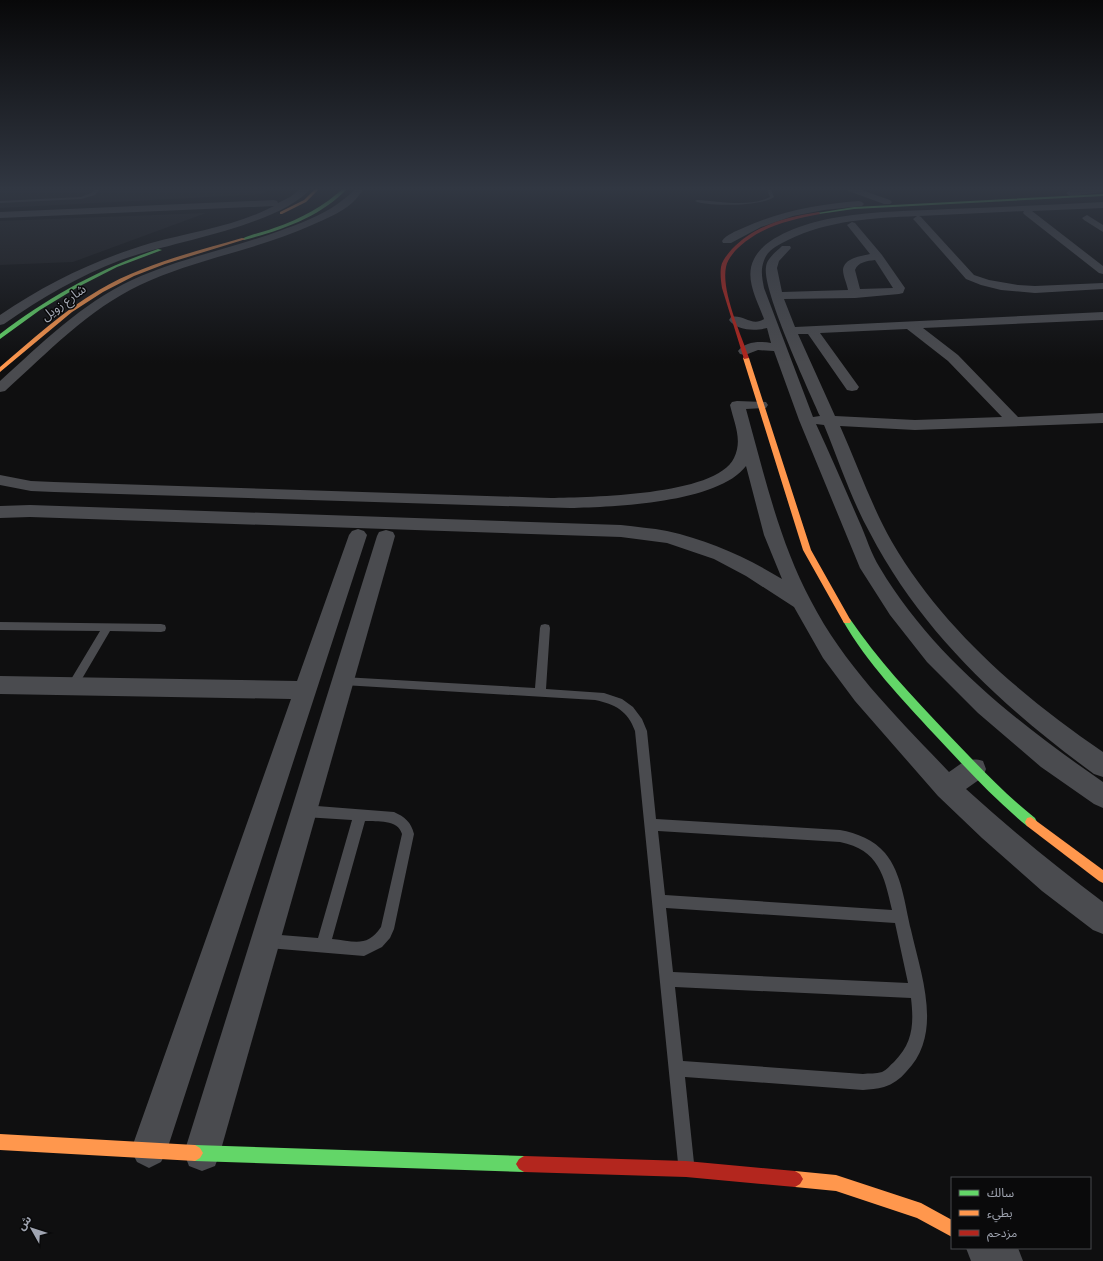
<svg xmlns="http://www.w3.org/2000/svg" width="1103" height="1261" viewBox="0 0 1103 1261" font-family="Commissioner,'Noto Sans Arabic',sans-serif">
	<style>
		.built { fill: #1c1c1e }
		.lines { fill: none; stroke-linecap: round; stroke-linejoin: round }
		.lane { fill: #4a4b4f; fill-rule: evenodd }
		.street { fill: #4a4b4f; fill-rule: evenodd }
		.fast { fill: #63d668; fill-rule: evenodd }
		.slow { fill: #ff974d; fill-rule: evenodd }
		.jam { fill: #b3261e; fill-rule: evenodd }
		.labels { text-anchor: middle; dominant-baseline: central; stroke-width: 3; stroke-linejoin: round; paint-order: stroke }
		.far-street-label { font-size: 13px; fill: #a0a5b1; stroke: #0a0a0b }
	</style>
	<rect width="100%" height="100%" fill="#0f0f10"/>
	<g class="built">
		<path d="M0,187H267L264,194L0,208Z"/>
		<path d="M206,213L73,262L0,265V221Z"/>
	</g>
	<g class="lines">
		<g class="lane">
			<path d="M97,187H101L95,195L81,199L0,203V201L81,197L91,193Z"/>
			<path d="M766,187H770L774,197C763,206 707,207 695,201L697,200C719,201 749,208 770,197Z"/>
			<path d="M0,622L161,624L165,625L166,628L165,631L161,632L110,631L76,689L72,690L68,689L67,686L100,631L0,630Z"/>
			<path d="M545,624L549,625L550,628L546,689L604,693L622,699L633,707L642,719L647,731L656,819L840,830C857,833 874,840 885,853C902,873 905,906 911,930C921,975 944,1034 906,1072C900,1079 893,1084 884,1087C877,1089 870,1089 863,1090L685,1077L694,1163L692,1169L686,1171L680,1169L678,1163L635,731C628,711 615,704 595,700L343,685L339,684L338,681L339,678L343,677L535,688L540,628L541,625ZM658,831L840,842C879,850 884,875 892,910L665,895ZM666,908L895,923L908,983L673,972ZM675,987L911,998C914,1024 913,1043 894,1062C890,1065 887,1070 882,1072C876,1074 869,1073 863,1074L683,1061Z"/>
			<path d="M304,805L394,812C405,817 411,822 414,834L394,929L390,938L382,947L364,956L268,948L263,946L261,941L263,936L268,934L318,938L352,820L304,817L300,815L298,811L300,807ZM365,821C377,822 398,819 402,834L381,927C367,948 354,941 332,939Z"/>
		</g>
		<g class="street">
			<path d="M303,187H312C281,226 170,242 121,260C79,276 41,298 4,324L0,325V315C47,283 97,259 151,243C192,232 236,226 274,206L0,218V212L274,200L277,201L278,203L290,197Z"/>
			<path d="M357,187H365C361,192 357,199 352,203C341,213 325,219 312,225C257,250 195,259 140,285C89,309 47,353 5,391L0,392V381C41,344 82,303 132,280C180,258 233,248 282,230C310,220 337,209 357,187Z"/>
			<path d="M842,187H853L890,200L892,202L890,204H884L843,189Z"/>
			<path d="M1101,187H1103V192L1070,196L1066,193L1070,190Z"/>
			<path d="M859,201L862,202L864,204L862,206L824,210L793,216L761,227L731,243H723L722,241C726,235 736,231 743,228C780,211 819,204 859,201Z"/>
			<path d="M1103,202V208L1032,211L1103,266V274L1099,273L1025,215L1023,213L1024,211L919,216L921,217L974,275L989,280L1018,285L1035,286L1103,283V289L1035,293L1001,290L981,285L966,279L915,221L913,219L917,216C873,218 829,220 788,240C780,244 769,249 765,258C760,269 762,277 764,288L813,417L820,416C808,389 762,290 766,267C767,258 776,252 782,246H790L791,248L779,261L777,268L782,292L848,290C847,284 843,276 843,270C844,258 861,256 870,254L847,225L852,222L855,223L882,255L905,288L903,293L899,294L855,298L784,299L795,327L1103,312V320L923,328L958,355L1018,417L1103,413V423L915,430L840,426C857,464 871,505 892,542C943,629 1021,696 1103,752V777L1094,774C1004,708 922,633 870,533C851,499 839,461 824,425L816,424C831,456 845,489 859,521C866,536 871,554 880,568C933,657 1019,724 1103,782V808L1094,804L1041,767L978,713L927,662L890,615L860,568L799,420L774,351L758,350L745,355L740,354L738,351C745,341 761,341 771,343L767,328C756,331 737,331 729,320L731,317C743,314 752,327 764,319C757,300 744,278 754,259C766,234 813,221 839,217C875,211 912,211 948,209C1000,207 1051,205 1103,202ZM875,260L893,288L860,289L855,270C858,262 867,261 875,260ZM907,329L948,361L1002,417L915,420L835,416L798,334H808L847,390L852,391L857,390L859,387L820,333Z"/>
			<path d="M1087,215L1103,225V232L1084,220L1082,218Z"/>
			<path d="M737,401L766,402L768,405L766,408L746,409C764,474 779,541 811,601C845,667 899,719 949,772C961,764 968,756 983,761L986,769L983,777L966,789C1010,829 1055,866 1103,902V934L1093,930L1042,891L982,838L938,796L855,701L823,658L794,607L746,576L714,559L667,543L621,537L30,517L0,518V506L30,505L621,525C636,527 652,528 667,531C708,540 746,557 782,579L764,535L746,466C718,503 614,507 570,508L54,492L31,491L0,485V475L31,481L54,482L551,498C589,497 716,496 734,458C743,440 734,423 730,405L732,402Z"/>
			<path d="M358,529L364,531L367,535L167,1150L161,1162L149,1168L137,1162L131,1150L291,699L0,694V676L297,681L349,535L352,531Z"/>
			<path d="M386,530L393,532L395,536L220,1153L215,1166L202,1171L189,1166L184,1153L377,536L379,532Z"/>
			<path d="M966,1248H1018L1023,1261H971Z"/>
		</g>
		<g class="fast">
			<path d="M345,187H349C321,217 282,230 244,240L242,239C251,234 264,232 274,228C301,219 324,206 345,187Z"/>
			<path d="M1103,194V196L854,209L819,214L817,213L854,207Z"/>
			<path d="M158,249L162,250L117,267L78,287L40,310L0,339V334C50,296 99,269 158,249Z"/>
			<path d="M847,618L850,619C878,660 911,695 945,731C974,761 1002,792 1035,818L1037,822L1035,826L1031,827L1027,826C993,798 964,766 934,734C902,699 867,663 843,621Z"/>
			<path d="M195,1145L524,1156L529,1159L532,1164L529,1169L524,1172L195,1161L190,1158L187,1153L190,1148Z"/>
		</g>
		<g class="slow">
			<path d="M317,187H321L306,202L282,214H280V212L304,200Z"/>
			<path d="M242,238L246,239L165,264L134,276L103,292L72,312L0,372V367C32,340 63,311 99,290C143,264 194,252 242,238Z"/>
			<path d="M746,356L749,358L811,550L851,621L850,623H844L803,550L743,358Z"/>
			<path d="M1031,817L1103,870V883L1099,881L1027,826L1025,822L1027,818Z"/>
			<path d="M0,1134L195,1145L200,1148L203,1153L200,1158L195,1161L0,1150Z"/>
			<path d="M795,1171L836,1175L921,1203L952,1220V1237L917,1218L836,1191L795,1187L790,1184L787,1179L790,1174Z"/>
		</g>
		<g class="jam">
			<path d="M819,212L820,214C789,220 758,227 735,251C731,256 727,261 726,267C721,291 741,334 749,358L744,359L722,288C721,281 720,274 721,267C722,260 728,254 732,249C755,225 787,217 819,212Z"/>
			<path d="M524,1156L686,1161L795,1171L800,1174L803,1179L800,1184L795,1187L686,1177L524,1172L519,1169L516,1164L519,1159Z"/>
		</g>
	</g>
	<linearGradient id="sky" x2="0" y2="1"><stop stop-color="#080809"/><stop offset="0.52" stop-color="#313742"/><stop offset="1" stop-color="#313742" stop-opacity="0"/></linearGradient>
	<rect width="1103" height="363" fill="url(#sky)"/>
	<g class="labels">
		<g class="far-street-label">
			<text transform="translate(63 302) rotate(-36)">شارع زويل</text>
		</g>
	</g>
	<rect x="951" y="1177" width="140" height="72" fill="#0a0a0b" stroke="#46484d"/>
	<rect x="959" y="1190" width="20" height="6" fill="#63d668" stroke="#46484d"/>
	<text x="987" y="1197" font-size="12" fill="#a0a5b1">سالك</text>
	<rect x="959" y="1210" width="20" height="6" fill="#ff974d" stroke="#46484d"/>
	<text x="987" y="1217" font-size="12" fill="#a0a5b1">بطيء</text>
	<rect x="959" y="1230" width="20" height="6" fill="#b3261e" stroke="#46484d"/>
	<text x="987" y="1237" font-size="12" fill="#a0a5b1">مزدحم</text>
	<g transform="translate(32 1229) rotate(309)" stroke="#0a0a0b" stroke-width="3" paint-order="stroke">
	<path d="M0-3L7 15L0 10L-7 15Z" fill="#a0a5b1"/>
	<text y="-6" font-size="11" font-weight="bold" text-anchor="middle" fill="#a0a5b1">ش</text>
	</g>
</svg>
